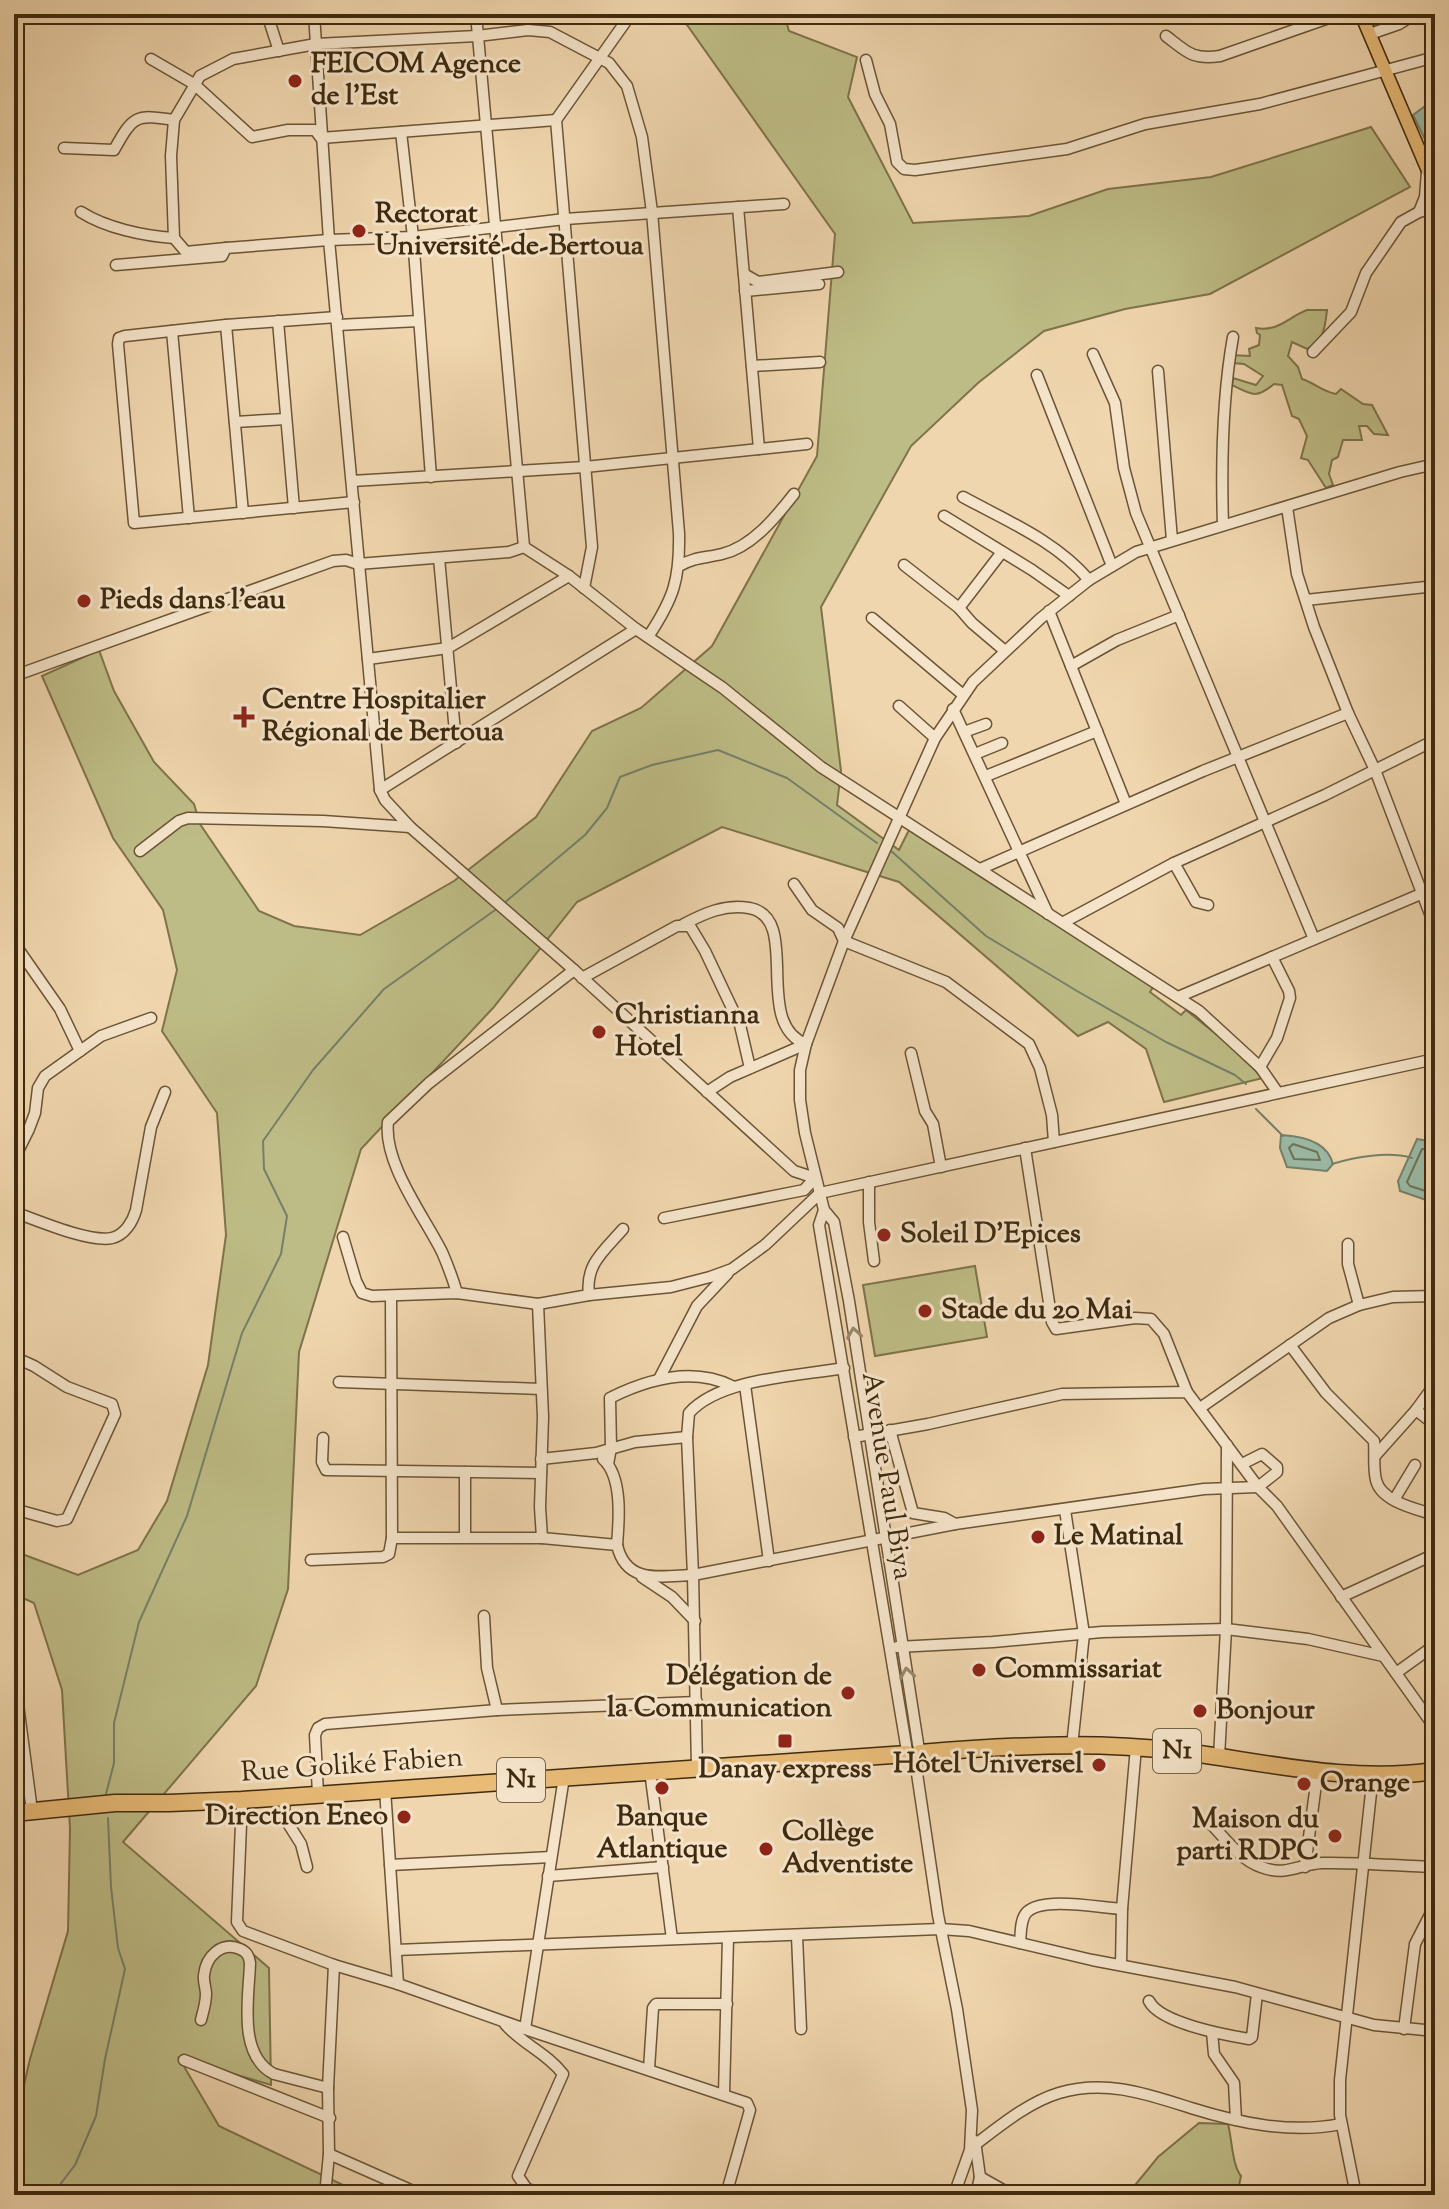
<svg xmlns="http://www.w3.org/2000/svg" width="1449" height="2209" viewBox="0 0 1449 2209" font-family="'Sorts Mill Goudy',serif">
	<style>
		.green { fill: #bebc86; stroke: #7e734a; stroke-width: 2 }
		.water { fill: #9bbaa6; stroke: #768069; stroke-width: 2 }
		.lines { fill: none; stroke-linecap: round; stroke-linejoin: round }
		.shore { stroke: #6d725a; stroke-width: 2 }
		.stream { stroke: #768069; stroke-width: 2 }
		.minor-casing { stroke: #6b5536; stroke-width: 13 }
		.major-casing { stroke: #3f2a0e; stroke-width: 15 }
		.highway-casing { stroke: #3f2a0e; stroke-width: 19 }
		.minor { stroke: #f5e4ca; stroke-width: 10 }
		.major { stroke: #e8bb77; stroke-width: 12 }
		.highway { stroke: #e8bb77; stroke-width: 16 }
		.oneway { stroke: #9a876c }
		.poi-dot { fill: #8f2418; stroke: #f5e4ca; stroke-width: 3 }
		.labels { text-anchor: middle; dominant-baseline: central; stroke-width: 6; stroke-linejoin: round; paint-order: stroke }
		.shield { fill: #f5e4ca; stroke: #766246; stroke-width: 2 }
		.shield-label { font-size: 26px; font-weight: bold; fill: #3f2a0e }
		.poi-label { font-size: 28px; font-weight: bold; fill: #3f2a0e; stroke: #f5e4ca; text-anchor: start }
		.street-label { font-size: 28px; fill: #3f2a0e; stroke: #f5e4ca }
	</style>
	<rect width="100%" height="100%" fill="#f0d6ae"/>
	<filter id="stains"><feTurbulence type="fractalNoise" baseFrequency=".0025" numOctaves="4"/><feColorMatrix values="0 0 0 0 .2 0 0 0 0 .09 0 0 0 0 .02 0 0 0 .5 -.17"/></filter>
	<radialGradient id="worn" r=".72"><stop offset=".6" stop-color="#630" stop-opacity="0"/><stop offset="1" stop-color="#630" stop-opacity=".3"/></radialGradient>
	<g class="green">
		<path d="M673,14H784L789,31L857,57L848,97L913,223L1029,216L1108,189L1211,177L1371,127L1410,187L1210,294L1125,309L1044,331L978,383L911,446L821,607L841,771L837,805L899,850L909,830L1154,986L1150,992L1181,1015L1186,1010L1226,1042L1263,1078L1164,1102L1146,1049L1108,1022L1078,1036L899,882L722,827L577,902L493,1008L361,1149L299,1352L288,1589L256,1686L123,1842L269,1968L271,2085L179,2058L219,2126L364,2195H14V2128L30,2059L68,1931L70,1829L62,1690L34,1603L14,1594V1551L78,1575L138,1550L167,1501L208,1365L226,1235L217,1113L162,1031L177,970L163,910L113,838L42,676L99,650L114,691L154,762L194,804L200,824L259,911L294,926L360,935L454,881L536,817L592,731L641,708L712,646L817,456L835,234L687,25Z"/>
		<path d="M1307,310H1327C1325,328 1324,341 1307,349L1292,342L1288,356L1298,367L1302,379C1315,383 1321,391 1336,394L1341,389L1363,404L1372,405L1388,435L1374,434L1367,426H1359L1362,440H1343L1338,457L1332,460L1329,474L1333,485L1326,488L1308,460L1301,458L1307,436L1299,419L1292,416L1282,385L1274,384C1256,399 1252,395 1232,385L1233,378L1256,385L1263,376L1244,364L1233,363L1232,355L1250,356L1249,349L1259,345L1260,335L1257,333L1256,328C1279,332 1288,317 1307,310Z"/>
		<path d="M975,1266L987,1337L875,1356L863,1285Z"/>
		<path d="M1199,2123L1228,2124C1232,2139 1232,2165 1241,2176L1237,2195H1127L1158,2157Z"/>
	</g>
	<g class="water">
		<path d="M1435,89V153L1432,154L1413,115L1425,106Z"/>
		<path d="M1281,1135C1302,1136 1327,1141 1333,1164L1327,1171L1287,1167L1280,1148Z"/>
		<path d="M1417,1139L1435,1142V1203L1400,1191L1398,1181Z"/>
	</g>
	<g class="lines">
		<g class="shore">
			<path d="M1293,1144L1317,1152L1320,1160L1294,1159L1289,1148Z"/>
			<path d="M1435,1149H1422L1407,1182L1410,1186L1435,1194"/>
		</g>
		<g class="stream">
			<path d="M890,850L986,936L1077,991L1166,1042L1235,1075L1246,1084"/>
			<path d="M503,904L585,835L607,808L620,777L652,765L718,750L787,778L877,843"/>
			<path d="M1256,1109L1283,1136"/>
			<path d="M1332,1164C1355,1157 1388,1151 1412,1158"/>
			<path d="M106,1794L114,1763V1723L139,1622L187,1516L242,1333L281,1254L287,1216L264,1169L263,1141L313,1070L384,989L498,908"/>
			<path d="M52,2195L75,2165L96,2116L105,2059L125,1969L118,1948L111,1887L108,1818"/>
		</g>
		<defs>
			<g id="minor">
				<path d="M267,14L279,51"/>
				<path d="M314,14L329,240L380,790L385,800L410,827L574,970L794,1171L815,1178"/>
				<path d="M476,14L524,547"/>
				<path d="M963,15L967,14"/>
				<path d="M1370,34L1399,24L1415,14"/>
				<path d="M1166,36C1187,52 1192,60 1220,56L1340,14"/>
				<path d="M151,59L194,84L252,137L288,130H315L321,138L556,120"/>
				<path d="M866,60L875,94L890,124L897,162L904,169L915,170L1067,149L1145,124L1260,104L1435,57"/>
				<path d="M401,132L413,237L431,477"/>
				<path d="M64,148L114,150C133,116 135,114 174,120"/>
				<path d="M738,207L759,449"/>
				<path d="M81,212C106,228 144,236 174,238"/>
				<path d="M1419,212L1425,197L1427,171"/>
				<path d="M226,248L186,252L174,238L171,156L174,120L200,76L233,59L316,44L477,36L528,30L550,32L609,63L627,86L642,137L652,212L679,533C680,579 674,598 648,637"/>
				<path d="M116,265L222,256L226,248L329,240L413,237L565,219L784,204"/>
				<path d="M744,274L758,282L838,272"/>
				<path d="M745,291L819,284"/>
				<path d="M337,317L226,325L125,336L119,338L118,344L134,523L354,502"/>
				<path d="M278,321L294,508"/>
				<path d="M226,325L243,513"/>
				<path d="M338,325L419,321"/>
				<path d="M172,331L189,518"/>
				<path d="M1313,352L1351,312L1366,273L1401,222L1419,212L1435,208"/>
				<path d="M1093,354L1115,403L1124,468L1136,513L1314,939"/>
				<path d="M752,366L820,362"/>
				<path d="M1158,371L1172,540"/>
				<path d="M1037,375L1112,566"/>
				<path d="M235,422L286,419"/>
				<path d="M352,481L585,467L807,444"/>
				<path d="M963,497C1007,521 1056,541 1089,580"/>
				<path d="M1287,507L1297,574L1314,627L1348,713L1375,770L1435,927"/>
				<path d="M944,516L1032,570L1069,596"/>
				<path d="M1223,525C1221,462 1222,399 1233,337"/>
				<path d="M439,558L456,743"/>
				<path d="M904,565L959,608L972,623L1005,651"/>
				<path d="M679,566C694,557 706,558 722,554C752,547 776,517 794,494"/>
				<path d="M584,588L592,547L556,120L631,14"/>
				<path d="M1306,600L1435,586"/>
				<path d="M959,608L1002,552"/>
				<path d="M1049,611L1126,804"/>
				<path d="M872,618L962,694"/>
				<path d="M368,659L448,648L569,576"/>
				<path d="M1071,666L1117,640L1179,615"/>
				<path d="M14,676L333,561L346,560L358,564L509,552L524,547L569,576L636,629L723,688L821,767L1199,1011L1260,1067L1278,1093"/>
				<path d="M899,706L935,738"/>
				<path d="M953,709L1048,914"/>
				<path d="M964,732L986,724"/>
				<path d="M975,754L1002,743"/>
				<path d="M986,776L1097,731"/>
				<path d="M380,790L636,629"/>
				<path d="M140,851L179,821L188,818L323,821L410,827"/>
				<path d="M1174,863L1196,902L1208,905"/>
				<path d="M980,869L1203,771L1348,713"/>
				<path d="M794,884L812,910L838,928L844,941L946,982L1029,1044L1040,1068L1052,1115L1054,1142"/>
				<path d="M1064,922L1174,863L1325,795L1435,740"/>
				<path d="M684,924C705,913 725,904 749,908C803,917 751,1023 806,1044"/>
				<path d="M14,943L60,1009L80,1051"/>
				<path d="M582,978L677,926H690L705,951L740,1025L750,1068"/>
				<path d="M1178,997L1435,888"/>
				<path d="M911,1053L925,1111L933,1124L941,1167"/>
				<path d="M1260,1067L1277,1038L1290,998L1289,991L1272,957"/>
				<path d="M707,1092L730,1077L806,1044"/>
				<path d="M1025,1148L1052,1322L1056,1329L1135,1318L1151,1319L1164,1334L1187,1392"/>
				<path d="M14,1159L29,1129L35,1113L38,1088L45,1076L101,1036L151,1018"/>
				<path d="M869,1182V1222L874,1261"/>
				<path d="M824,1210L819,1225L907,1751"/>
				<path d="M14,1212C36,1220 90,1243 112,1238C125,1235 133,1221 136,1210L151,1127L165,1092"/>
				<path d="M664,1218L804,1190L815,1178"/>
				<path d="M343,1237L356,1281L362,1293L372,1296L457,1293L538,1304L589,1295L671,1287L710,1277L732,1269L765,1245L820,1193L1435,1059"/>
				<path d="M1348,1244V1264L1359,1305"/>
				<path d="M457,1293C453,1279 448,1266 442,1252C424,1216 383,1163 388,1122L429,1083L574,970"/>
				<path d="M589,1295C585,1264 604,1251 623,1229"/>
				<path d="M391,1297L392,1538H542L617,1545C626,1585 661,1576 693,1575L697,1768"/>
				<path d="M538,1304L543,1417L540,1507L542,1538"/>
				<path d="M1290,1345L1326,1393L1374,1441C1375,1454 1373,1468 1376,1480C1381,1502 1417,1509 1435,1515"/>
				<path d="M14,1357L34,1366L67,1387L112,1404L115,1414L67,1519L57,1521L14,1509"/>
				<path d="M844,1368C799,1376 720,1378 689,1413L687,1437L693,1575L955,1524L1204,1489L1258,1487L1277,1472V1467L1262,1454L1242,1464"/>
				<path d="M659,1379L697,1306L728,1273"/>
				<path d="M339,1382L541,1389"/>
				<path d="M745,1385L769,1561"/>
				<path d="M1200,1408L1329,1318L1359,1305L1393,1297L1435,1296"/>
				<path d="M1416,1410L1435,1425"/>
				<path d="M890,1430L913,1513L944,1518L955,1524"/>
				<path d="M854,1437L928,1424L1062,1394L1187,1392L1258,1487L1277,1506L1435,1728"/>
				<path d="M323,1438L322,1462L326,1470L541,1473"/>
				<path d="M1375,1456L1416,1410L1435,1384"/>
				<path d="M541,1459L596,1453L635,1442L687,1437"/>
				<path d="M603,1459C623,1477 619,1521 617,1545"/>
				<path d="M608,1464L611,1448L610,1398C648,1379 693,1367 732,1386"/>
				<path d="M465,1472V1537"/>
				<path d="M1394,1500L1415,1465"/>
				<path d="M1065,1510L1084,1634L1072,1746"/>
				<path d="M311,1560L383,1557L389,1554L392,1538"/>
				<path d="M642,1577L672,1597L695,1621"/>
				<path d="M1341,1597L1435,1554"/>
				<path d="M484,1616L487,1668L497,1710"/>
				<path d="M897,1647L993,1642L1102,1632L1226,1629L1308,1639L1383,1656"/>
				<path d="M1396,1673L1435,1645"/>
				<path d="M14,1674L32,1811"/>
				<path d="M919,1750L849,1301L834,1222L824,1210L805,1133L800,1100V1070L806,1044L844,941L935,738L973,682L1041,618L1089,580L1136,552L1400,472L1435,464"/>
				<path d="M1219,1757L1226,1629L1227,1445"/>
				<path d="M915,1760L938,1915L957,2009L972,2110L970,2150L954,2195"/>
				<path d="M650,1771L672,1939"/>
				<path d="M385,1789L398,1984"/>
				<path d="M318,1794L315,1735L318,1728L325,1724L497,1710L697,1702"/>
				<path d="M285,1796L284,1817L301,1844L307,1867"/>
				<path d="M242,1800L237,1922L243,1931L334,1965L398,1984L525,2029L564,1777"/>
				<path d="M1209,1822C1224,1837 1240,1860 1261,1867C1287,1877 1298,1864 1322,1863C1359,1862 1398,1866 1435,1867"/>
				<path d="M390,1865L551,1857"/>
				<path d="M1305,1867L1318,1769"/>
				<path d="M548,1876L663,1867"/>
				<path d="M797,1936L801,2029"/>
				<path d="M1020,1943C1021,1933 1020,1919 1027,1912C1044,1896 1100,1908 1122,1909"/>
				<path d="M396,1950L940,1929L969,1931L1092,1960L1235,1987L1374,2025L1435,2031"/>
				<path d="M1121,1965L1122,1909L1136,1747"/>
				<path d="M1149,2001C1160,2023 1225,2035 1249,2039L1252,2037L1257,1994"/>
				<path d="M201,2020C203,2012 206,2003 206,1994C206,1988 203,1981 204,1975C206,1956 222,1941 240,1949C247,1952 249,1956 250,1963C249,1997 237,2055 274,2074L328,2088"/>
				<path d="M505,2024C522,2044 547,2053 563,2074L518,2176L527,2189L552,2195"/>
				<path d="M525,2029L747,2103L750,2110L726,2195"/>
				<path d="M1404,2029L1415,1944L1435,1905"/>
				<path d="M1212,2032L1214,2054L1234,2083L1236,2120"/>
				<path d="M184,2060L330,2118"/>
				<path d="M649,2069L653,2008L656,2004H727"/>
				<path d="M724,2094L728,1938"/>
				<path d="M975,2141L980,2177L976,2195"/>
				<path d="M976,2144C1001,2125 1029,2102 1059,2093C1105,2079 1147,2094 1191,2108C1239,2123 1291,2134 1341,2124"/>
				<path d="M329,2154L422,2195"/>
				<path d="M980,2177L1012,2195"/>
				<path d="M325,2195L329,2154L328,2088L334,1965"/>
				<path d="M1356,2195L1340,2115V2080L1373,1774"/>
			</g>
			<path id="major" d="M1361,14L1435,187"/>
			<g id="highway">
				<path d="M920,1753C1005,1746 1092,1741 1177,1751C1259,1761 1351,1784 1433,1771"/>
				<path d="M14,1813L115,1803H169L242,1800L907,1754"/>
			</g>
		</defs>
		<use href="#minor" class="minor-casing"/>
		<use href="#major" class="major-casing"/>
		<use href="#highway" class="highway-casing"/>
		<use href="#minor" class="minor"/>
		<use href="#major" class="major"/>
		<use href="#highway" class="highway"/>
	</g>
	<defs><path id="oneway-chevron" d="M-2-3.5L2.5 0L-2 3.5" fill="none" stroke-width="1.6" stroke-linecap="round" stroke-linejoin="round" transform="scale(2)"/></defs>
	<g class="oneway">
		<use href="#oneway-chevron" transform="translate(854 1333) rotate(-99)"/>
		<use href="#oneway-chevron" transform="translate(907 1673) rotate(-99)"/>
	</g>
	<g class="poi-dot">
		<circle cx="295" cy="81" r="8"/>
		<circle cx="359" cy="231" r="8"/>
		<circle cx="84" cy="601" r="8"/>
		<path d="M240 705h8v8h8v8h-8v8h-8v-8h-8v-8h8z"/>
		<circle cx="599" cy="1032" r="8"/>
		<circle cx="884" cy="1235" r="8"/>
		<circle cx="925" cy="1311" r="8"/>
		<circle cx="1038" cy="1537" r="8"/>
		<circle cx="979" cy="1670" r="8"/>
		<circle cx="848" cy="1693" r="8"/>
		<circle cx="1200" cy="1711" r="8"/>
		<rect x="777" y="1733" width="16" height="16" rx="4"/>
		<circle cx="1099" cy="1765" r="8"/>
		<circle cx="1304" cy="1784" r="8"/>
		<circle cx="662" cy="1788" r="8"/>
		<circle cx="404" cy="1817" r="8"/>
		<circle cx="1335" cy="1836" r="8"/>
		<circle cx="766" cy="1849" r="8"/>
	</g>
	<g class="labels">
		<g class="shield">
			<rect x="1153" y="1729" width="48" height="44" rx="6"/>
			<rect x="497" y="1758" width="48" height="44" rx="6"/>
		</g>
		<g class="shield-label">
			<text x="1177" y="1751">N1</text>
			<text x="521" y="1780">N1</text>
		</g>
		<g class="poi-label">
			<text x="311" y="65">FEICOM Agence<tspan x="311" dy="32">de l'Est</tspan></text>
			<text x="375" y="215">Rectorat<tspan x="375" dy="32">Université-de-Bertoua</tspan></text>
			<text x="100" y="601">Pieds dans l'eau</text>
			<text x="262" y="701">Centre Hospitalier<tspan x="262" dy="32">Régional de Bertoua</tspan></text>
			<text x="615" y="1016">Christianna<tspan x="615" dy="32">Hotel</tspan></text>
			<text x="900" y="1235">Soleil D'Epices</text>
			<text x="941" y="1311">Stade du 20 Mai</text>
			<text x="1054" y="1537">Le Matinal</text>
			<text x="995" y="1670">Commissariat</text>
			<text x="832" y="1677" text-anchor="end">Délégation de<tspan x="832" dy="32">la Communication</tspan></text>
			<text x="1216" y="1711">Bonjour</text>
			<text x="1083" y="1765" text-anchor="end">Hôtel Universel</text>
			<text x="785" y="1770" text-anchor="middle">Danay express</text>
			<text x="1320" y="1784">Orange</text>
			<text x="388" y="1817" text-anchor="end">Direction Eneo</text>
			<text x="662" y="1818" text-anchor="middle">Banque<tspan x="662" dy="32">Atlantique</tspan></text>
			<text x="1319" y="1820" text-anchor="end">Maison du<tspan x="1319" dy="32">parti RDPC</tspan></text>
			<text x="782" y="1833">Collège<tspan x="782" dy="32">Adventiste</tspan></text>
		</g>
		<g class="street-label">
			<text transform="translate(886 1476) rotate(81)">Avenue Paul Biya</text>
			<text transform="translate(352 1766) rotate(-4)">Rue Goliké Fabien</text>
		</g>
	</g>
	<rect width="1449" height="2209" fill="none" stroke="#f0d6ae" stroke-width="48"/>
	<rect x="16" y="16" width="1417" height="2177" fill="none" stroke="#3f2a0e" stroke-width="4"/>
	<rect x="24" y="24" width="1401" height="2161" fill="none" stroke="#3f2a0e" stroke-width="2"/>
	<rect width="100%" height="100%" filter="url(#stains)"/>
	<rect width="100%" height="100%" fill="url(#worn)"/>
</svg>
